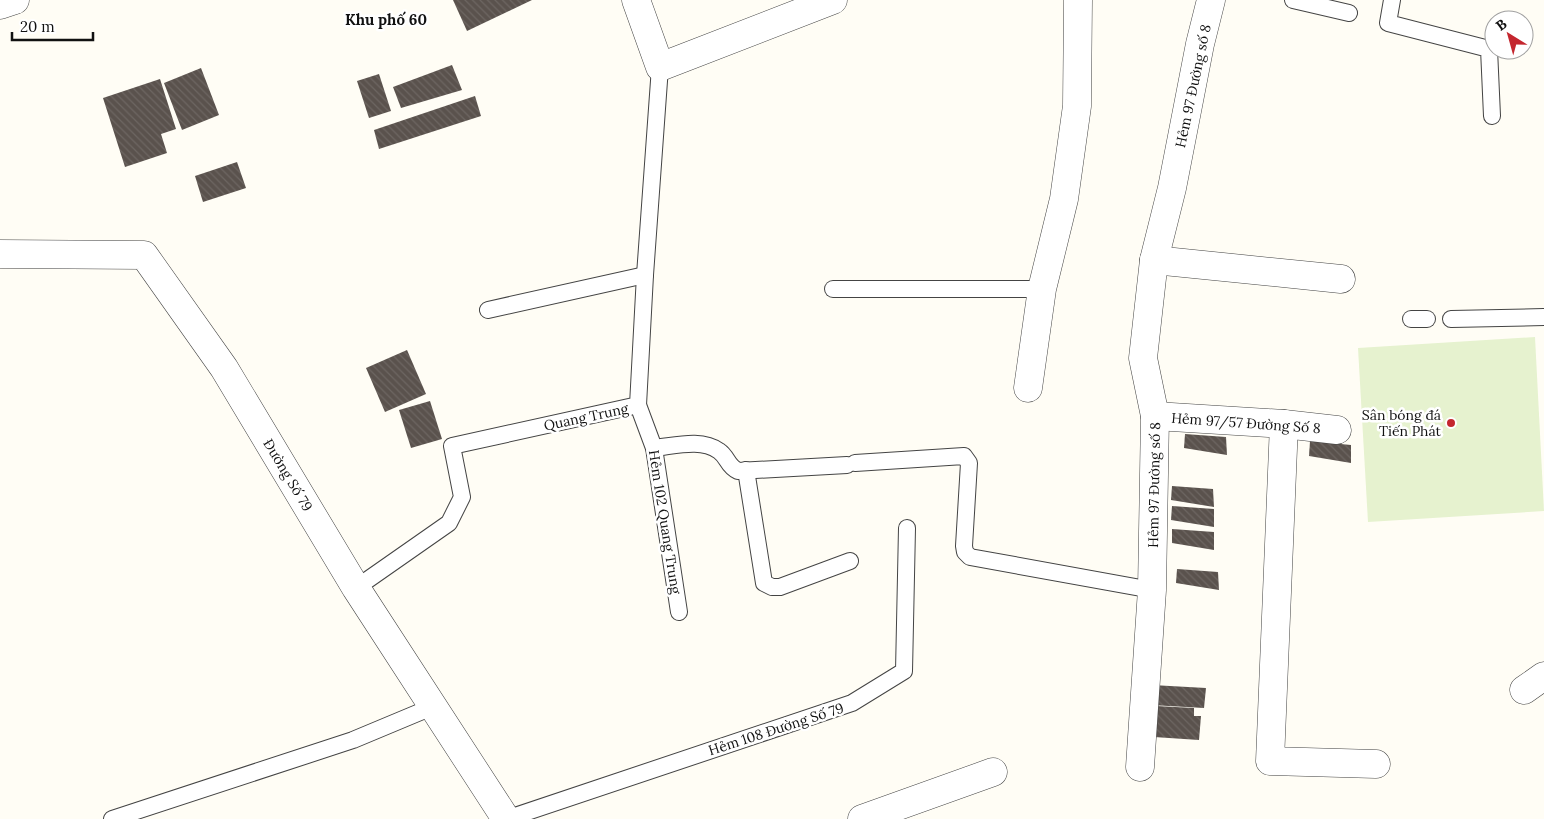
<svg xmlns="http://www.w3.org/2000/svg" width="1544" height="819" viewBox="0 0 1544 819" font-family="Lora,serif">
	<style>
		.pitch { fill: #e6f2cf }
		.building { fill: url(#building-back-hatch) }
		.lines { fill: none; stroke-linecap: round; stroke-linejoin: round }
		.lane-casing { stroke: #444; stroke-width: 18 }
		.street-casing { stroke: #444; stroke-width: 29 }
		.lane { stroke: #fff; stroke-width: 16 }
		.street { stroke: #fff; stroke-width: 28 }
		.poi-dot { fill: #c4262e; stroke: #fff; stroke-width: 2 }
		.labels { text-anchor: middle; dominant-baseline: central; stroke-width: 5; stroke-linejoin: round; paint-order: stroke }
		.street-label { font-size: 14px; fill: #111; stroke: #fff }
		.poi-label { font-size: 14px; fill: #111; stroke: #fff; text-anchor: end }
		.neighbourhood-label { font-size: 15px; font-weight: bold; fill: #111; stroke: #fff }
	</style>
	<defs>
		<pattern id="building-back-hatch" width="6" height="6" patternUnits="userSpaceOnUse" patternTransform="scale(1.25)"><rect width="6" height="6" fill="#5a524d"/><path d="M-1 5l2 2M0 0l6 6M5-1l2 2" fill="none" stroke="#6d6662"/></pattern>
	</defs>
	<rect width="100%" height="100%" fill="#fffdf5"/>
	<path class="pitch" d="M1535,337L1544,511L1368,522L1358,348Z"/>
	<g class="building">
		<path d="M453,0H532L467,31Z"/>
		<path d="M452,65L462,90L401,108L393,87Z"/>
		<path d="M201,68L219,115L182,130L164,83Z"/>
		<path d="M379,74L391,111L369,118L357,81Z"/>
		<path d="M160,79L176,129L161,134L167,153L125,167L103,98Z"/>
		<path d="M475,96L481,116L379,149L374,130Z"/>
		<path d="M237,162L246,188L203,202L195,176Z"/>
		<path d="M407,350L426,394L385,412L366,368Z"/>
		<path d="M430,401L442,439L411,448L399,410Z"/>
		<path d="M1185,434L1226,437L1227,455L1184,448Z"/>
		<path d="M1310,441L1351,445V463L1309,456Z"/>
		<path d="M1172,486L1213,489L1214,507L1171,500Z"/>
		<path d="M1172,506L1214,509V527L1171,520Z"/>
		<path d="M1172,529L1214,532V550L1172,543Z"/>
		<path d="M1177,569L1218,572L1219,590L1176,583Z"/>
		<path d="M1152,685L1206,688L1204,708L1151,705Z"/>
		<path d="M1156,706L1194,708V716H1201L1199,740L1154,737Z"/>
	</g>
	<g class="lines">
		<defs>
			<g id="lane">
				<path d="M1293,0L1349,13"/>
				<path d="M1392,0L1388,23L1489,49L1492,116"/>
				<path d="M833,289H1042"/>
				<path d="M488,310L645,275"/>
				<path d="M1411,319H1427"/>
				<path d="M1451,319L1544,317"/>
				<path d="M638,405L654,448L679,612"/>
				<path d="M654,448C675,446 701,438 719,451C728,457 727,466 738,471L847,465"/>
				<path d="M855,463L964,456L969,463L964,546L965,552L970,557L1152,590"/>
				<path d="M746,470L764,583L772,587H780L850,561"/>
				<path d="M356,588L449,523L462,497L452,446L638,405L645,275L660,67"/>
				<path d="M112,819L353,740L432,707"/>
				<path d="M506,819L852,703L904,671L907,528"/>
			</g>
			<g id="street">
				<path d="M636,0L660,67L833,0"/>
				<path d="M0,5L15,0"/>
				<path d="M0,254L144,255L224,368L356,588L506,819"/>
				<path d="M1154,260L1341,279"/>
				<path d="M1028,388L1042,289L1064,199L1077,106L1078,0"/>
				<path d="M1155,416L1284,424L1337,430"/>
				<path d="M1284,424L1270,761L1376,764"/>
				<path d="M1524,690L1544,676"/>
				<path d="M1140,767L1152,590L1155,416L1143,358L1154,260L1172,188L1200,44L1211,0"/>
				<path d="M862,819L993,772"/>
			</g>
		</defs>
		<use href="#lane" class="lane-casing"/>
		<use href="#street" class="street-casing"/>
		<use href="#lane" class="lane"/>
		<use href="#street" class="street"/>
	</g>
	<circle class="poi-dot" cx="1451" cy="423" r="5"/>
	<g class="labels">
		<g class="street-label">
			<text transform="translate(1193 86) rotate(-78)">Hẻm 97 Đường số 8</text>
			<text transform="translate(586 417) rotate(-12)">Quang Trung</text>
			<text transform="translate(1246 423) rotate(4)">Hẻm 97/57 Đường Số 8</text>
			<text transform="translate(288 475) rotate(59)">Đường Số 79</text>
			<text transform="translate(1154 485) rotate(-89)">Hẻm 97 Đường số 8</text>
			<text transform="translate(665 522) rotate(81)">Hẻm 102 Quang Trung</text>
			<text transform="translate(776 729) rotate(-18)">Hẻm 108 Đường Số 79</text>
		</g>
		<g class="poi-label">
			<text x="1441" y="415">Sân bóng đá<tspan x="1441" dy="16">Tiến Phát</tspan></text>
		</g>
		<g class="neighbourhood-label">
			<text x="386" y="19">Khu phố 60</text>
		</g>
	</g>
	<g transform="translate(1509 35) rotate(323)"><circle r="24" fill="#ffffff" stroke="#a0a0a0"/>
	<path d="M0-4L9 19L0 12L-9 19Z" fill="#c4262e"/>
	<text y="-8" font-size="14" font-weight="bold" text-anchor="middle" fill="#111111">B</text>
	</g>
	<path d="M12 32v8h81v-8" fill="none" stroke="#111111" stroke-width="2.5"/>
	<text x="20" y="32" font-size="15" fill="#111111" stroke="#ffffff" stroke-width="4" paint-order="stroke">20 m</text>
</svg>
